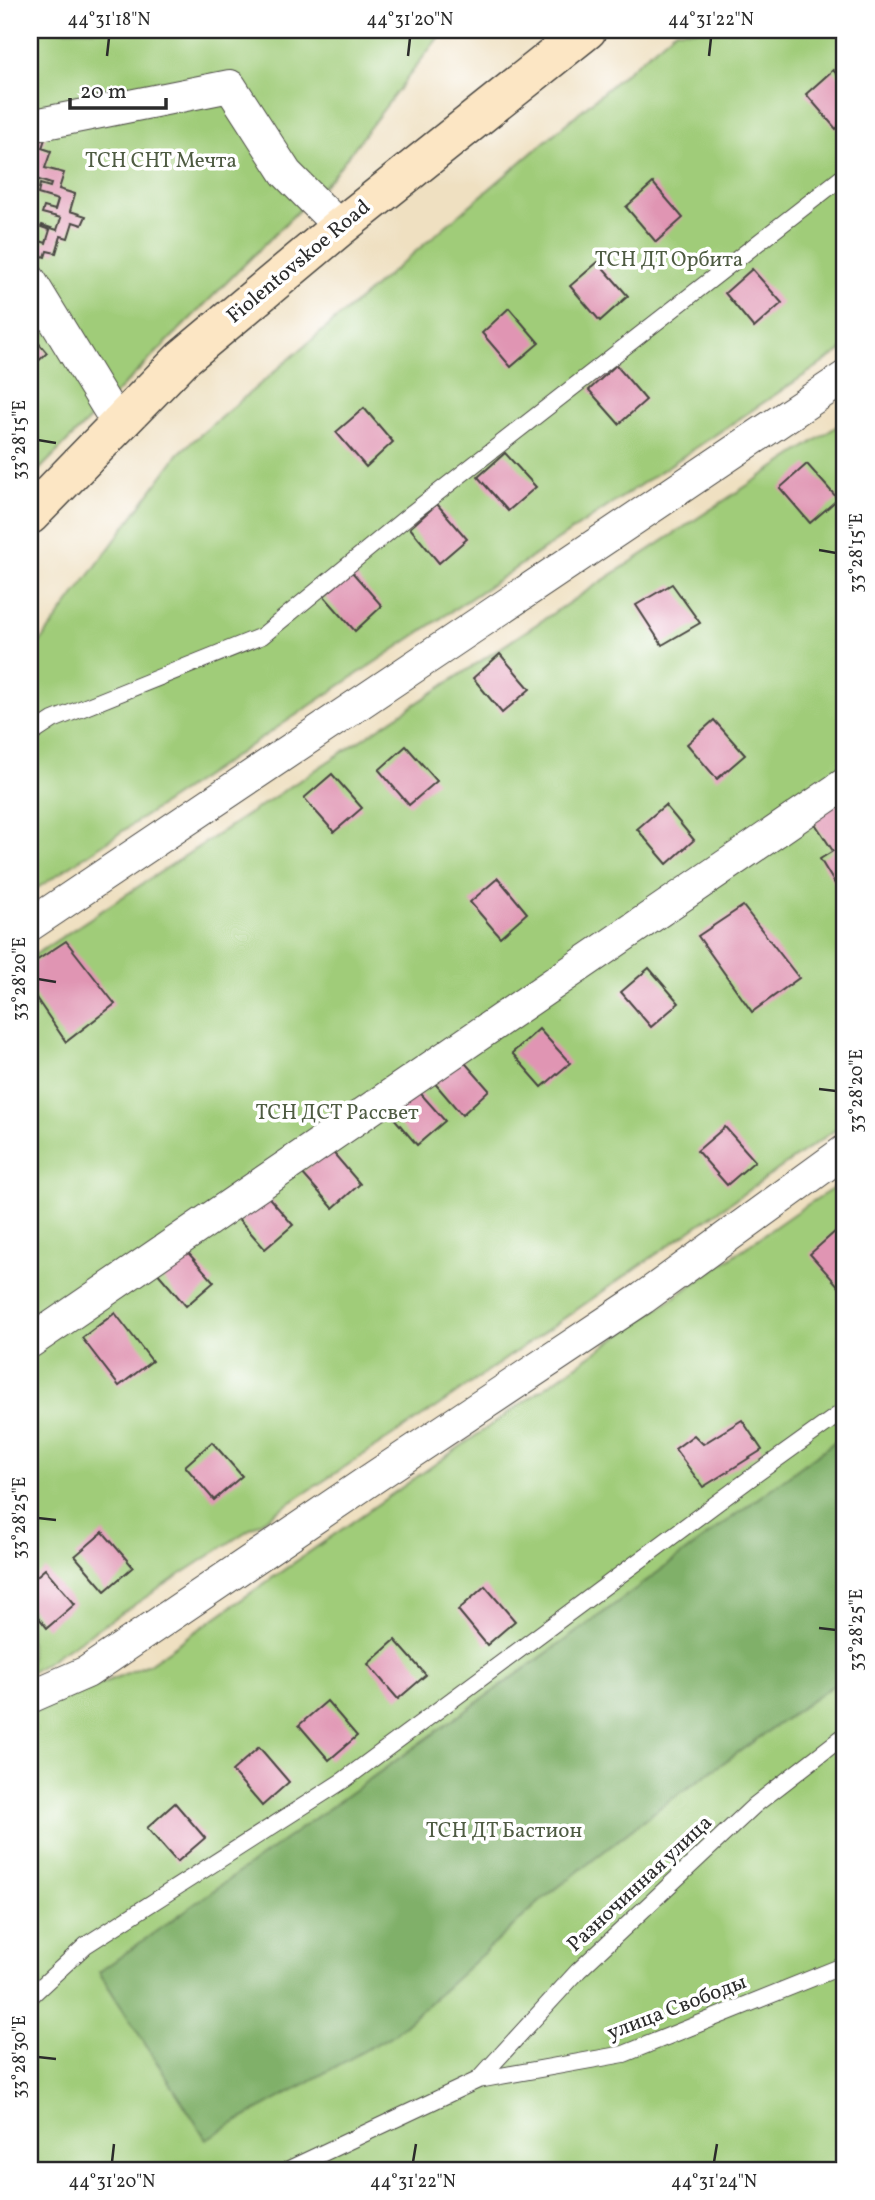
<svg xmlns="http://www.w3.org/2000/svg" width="875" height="2200" viewBox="0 0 875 2200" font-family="Vollkorn,serif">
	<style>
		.green { fill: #a0cc79; stroke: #667c52; stroke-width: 2 }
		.forest { fill: #80b069; stroke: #566e4a; stroke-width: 2 }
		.building { fill: #e095b3 }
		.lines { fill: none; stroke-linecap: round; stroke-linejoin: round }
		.service-casing { stroke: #484642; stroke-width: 18 }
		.minor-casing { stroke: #484642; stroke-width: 34 }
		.secondary-casing { stroke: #484642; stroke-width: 41 }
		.service { stroke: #fff; stroke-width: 16 }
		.minor { stroke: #fff; stroke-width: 32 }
		.secondary { stroke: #fce6c4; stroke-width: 38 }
		.ticks { fill: none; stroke: #2b2b2b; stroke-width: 2.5 }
		.labels { text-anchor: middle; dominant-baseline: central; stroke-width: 7; stroke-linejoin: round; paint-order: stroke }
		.park-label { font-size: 21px; fill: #4e5b42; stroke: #fff }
		.street-label { font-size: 21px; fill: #2b2b2b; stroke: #fff }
		.neatline { fill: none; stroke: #2b2b2b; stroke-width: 2.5 }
		.ticks-label { font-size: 18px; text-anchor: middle; fill: #2b2b2b }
	</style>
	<rect width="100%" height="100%" fill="#fff"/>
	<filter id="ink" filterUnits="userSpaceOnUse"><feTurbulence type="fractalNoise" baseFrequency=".0143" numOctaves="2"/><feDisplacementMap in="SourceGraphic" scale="14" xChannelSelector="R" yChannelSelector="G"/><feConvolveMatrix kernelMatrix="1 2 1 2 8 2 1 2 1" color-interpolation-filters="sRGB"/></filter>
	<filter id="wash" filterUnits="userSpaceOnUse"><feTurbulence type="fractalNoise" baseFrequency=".00686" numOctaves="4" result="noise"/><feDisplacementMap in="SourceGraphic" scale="28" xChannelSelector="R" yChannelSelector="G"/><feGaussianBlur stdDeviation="1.57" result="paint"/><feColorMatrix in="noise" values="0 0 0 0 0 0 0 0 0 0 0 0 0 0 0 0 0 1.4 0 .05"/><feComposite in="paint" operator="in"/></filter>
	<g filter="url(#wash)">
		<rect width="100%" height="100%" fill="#efe0c1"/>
		<g class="green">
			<path d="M30,30H444L331,178L30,479Z"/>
			<path d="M676,30H845V348L30,893V656L179,453Z"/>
			<path d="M845,421V1123L438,1406L30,1673V958Z"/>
			<path d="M845,1181V2170H30V1713L149,1664L799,1210Z"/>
		</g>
		<path class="forest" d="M845,1434V1677L662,1806L543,1899L396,2033L206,2139L99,1972L596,1618Z"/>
		<g id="blocks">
			<g class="building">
				<path d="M833,70L845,83V121L836,129L806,94Z"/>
				<path d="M46,136L42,148L51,151L45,168L64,173L59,189L75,194L70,211L86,216L82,225L73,222L68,238L61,236L56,253L47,251L45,257L30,252L34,239L46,243L50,230L41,227L42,225L57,230L61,218L42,213L44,207L55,210L58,200L38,194L40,184L50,187L51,184L30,177V164L37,167L38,164L30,161V148L35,149L36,143L31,141Z"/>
				<path d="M653,183L683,218L656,242L626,207Z"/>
				<path d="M598,262L628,296L600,321L570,286Z"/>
				<path d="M752,269L782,303L754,328L725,293Z"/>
				<path d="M509,308L539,343L511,367L482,333Z"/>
				<path d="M30,333L47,353L30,369Z"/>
				<path d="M616,365L646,400L619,424L589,390Z"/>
				<path d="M364,408L393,442L366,467L336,432Z"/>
				<path d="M505,453L536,487L508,511L478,477Z"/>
				<path d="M807,464L838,499L810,523L780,488Z"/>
				<path d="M437,504L467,539L439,563L410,528Z"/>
				<path d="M352,572L382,606L355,631L324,596Z"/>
				<path d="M672,584L700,623L662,645L636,605Z"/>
				<path d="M500,654L530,689L502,713L473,678Z"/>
				<path d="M714,720L745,755L717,779L687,744Z"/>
				<path d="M406,746L437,781L409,805L379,770Z"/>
				<path d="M332,774L362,808L334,832L304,798Z"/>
				<path d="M839,802L845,812V882L837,887L820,859L833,851L812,819Z"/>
				<path d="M665,805L694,840L667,864L637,829Z"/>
				<path d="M498,878L527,913L500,937L470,902Z"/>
				<path d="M743,906L799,978L752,1012L698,936Z"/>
				<path d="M66,941L115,1004L66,1042L30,989V965Z"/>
				<path d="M649,968L679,1003L651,1027L621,992Z"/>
				<path d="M539,1029L570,1063L542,1087L512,1053Z"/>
				<path d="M459,1056L489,1090L462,1115L432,1080Z"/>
				<path d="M414,1086L445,1121L417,1145L387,1110Z"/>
				<path d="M725,1127L755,1161L727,1185L697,1151Z"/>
				<path d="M330,1149L360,1184L333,1208L302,1173Z"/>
				<path d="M263,1191L293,1225L265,1249L235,1215Z"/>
				<path d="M837,1230L845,1239V1283L840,1288L810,1254Z"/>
				<path d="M183,1247L214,1282L186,1306L156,1271Z"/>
				<path d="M115,1313L152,1361L119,1386L82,1338Z"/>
				<path d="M742,1420L762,1450L703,1487L675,1449L694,1435L703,1444Z"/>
				<path d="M212,1442L242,1476L214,1500L185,1466Z"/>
				<path d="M103,1532L133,1567L105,1591L75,1556Z"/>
				<path d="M45,1569L75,1604L47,1628L30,1607V1582Z"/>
				<path d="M485,1586L515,1621L487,1645L458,1610Z"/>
				<path d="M395,1640L426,1675L398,1699L368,1664Z"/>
				<path d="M327,1701L357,1736L329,1760L299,1725Z"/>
				<path d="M259,1747L289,1782L262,1806L232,1771Z"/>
				<path d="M175,1803L205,1838L177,1862L147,1828Z"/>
			</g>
		</g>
	</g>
	<g filter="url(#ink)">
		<use href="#blocks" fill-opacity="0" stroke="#484642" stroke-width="2"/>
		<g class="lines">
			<defs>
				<g id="service">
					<path d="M30,735L53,720L262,636L413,512L845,175"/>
					<path d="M30,1997L86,1945L344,1780L756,1474L845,1410"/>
					<path d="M478,2080L578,1971L755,1805L845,1735"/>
					<path d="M287,2170L478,2080L624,2054L845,1965"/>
				</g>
				<g id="minor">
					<path d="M30,126L230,86L286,173L340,227"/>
					<path d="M30,280L118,424"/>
					<path d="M30,925L845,377"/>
					<path d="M30,1342L845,784"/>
					<path d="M30,1697L87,1672L370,1480L643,1298L845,1151"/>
				</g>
				<path id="secondary" d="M30,515L182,359L340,227L587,30"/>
			</defs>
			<use href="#service" class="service-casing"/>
			<use href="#minor" class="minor-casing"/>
			<use href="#secondary" class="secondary-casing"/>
			<use href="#service" class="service"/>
			<use href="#minor" class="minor"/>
			<use href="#secondary" class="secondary"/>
		</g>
	</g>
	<path class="ticks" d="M107,56L109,38M408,56L410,38M709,56L711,38M38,440L56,443M819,550L836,553M38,979L56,982M819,1089L836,1091M38,1518L56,1520M819,1628L836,1630M38,2057L56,2059M112,2162L114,2144M413,2162L416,2144M714,2162L717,2144"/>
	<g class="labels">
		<g class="park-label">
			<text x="161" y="161">ТСН СНТ Мечта</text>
			<text x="669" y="260">ТСН ДТ Орбита</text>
			<text x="337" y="1113">ТСН ДСТ Рассвет</text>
			<text x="504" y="1831">ТСН ДТ Бастион</text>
		</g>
		<g class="street-label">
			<text transform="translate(299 262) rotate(-40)">Fiolentovskoe Road</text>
			<text transform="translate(640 1884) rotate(-43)">Разночинная улица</text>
			<text transform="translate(677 2008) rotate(-21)">улица Свободы</text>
		</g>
	</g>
	<rect width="875" height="2200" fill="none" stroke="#fff" stroke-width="77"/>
	<path d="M70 98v10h96v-10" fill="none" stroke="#2b2b2b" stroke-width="3.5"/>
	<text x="80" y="98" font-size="21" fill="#2b2b2b" stroke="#ffffff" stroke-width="5" paint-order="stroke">20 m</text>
	<rect x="38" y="38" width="798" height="2124" class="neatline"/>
	<g class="ticks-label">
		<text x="109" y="25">44°31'18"N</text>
		<text x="410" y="25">44°31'20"N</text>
		<text x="711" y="25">44°31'22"N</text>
		<text transform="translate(19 440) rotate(-90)" y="6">33°28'15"E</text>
		<text transform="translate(856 553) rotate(-90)" y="6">33°28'15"E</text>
		<text transform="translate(19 979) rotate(-90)" y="6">33°28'20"E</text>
		<text transform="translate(856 1091) rotate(-90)" y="6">33°28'20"E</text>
		<text transform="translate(19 1518) rotate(-90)" y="6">33°28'25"E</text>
		<text transform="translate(856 1630) rotate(-90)" y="6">33°28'25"E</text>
		<text transform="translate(19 2057) rotate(-90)" y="6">33°28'30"E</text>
		<text x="112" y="2187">44°31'20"N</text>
		<text x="413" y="2187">44°31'22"N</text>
		<text x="714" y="2187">44°31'24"N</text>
	</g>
</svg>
